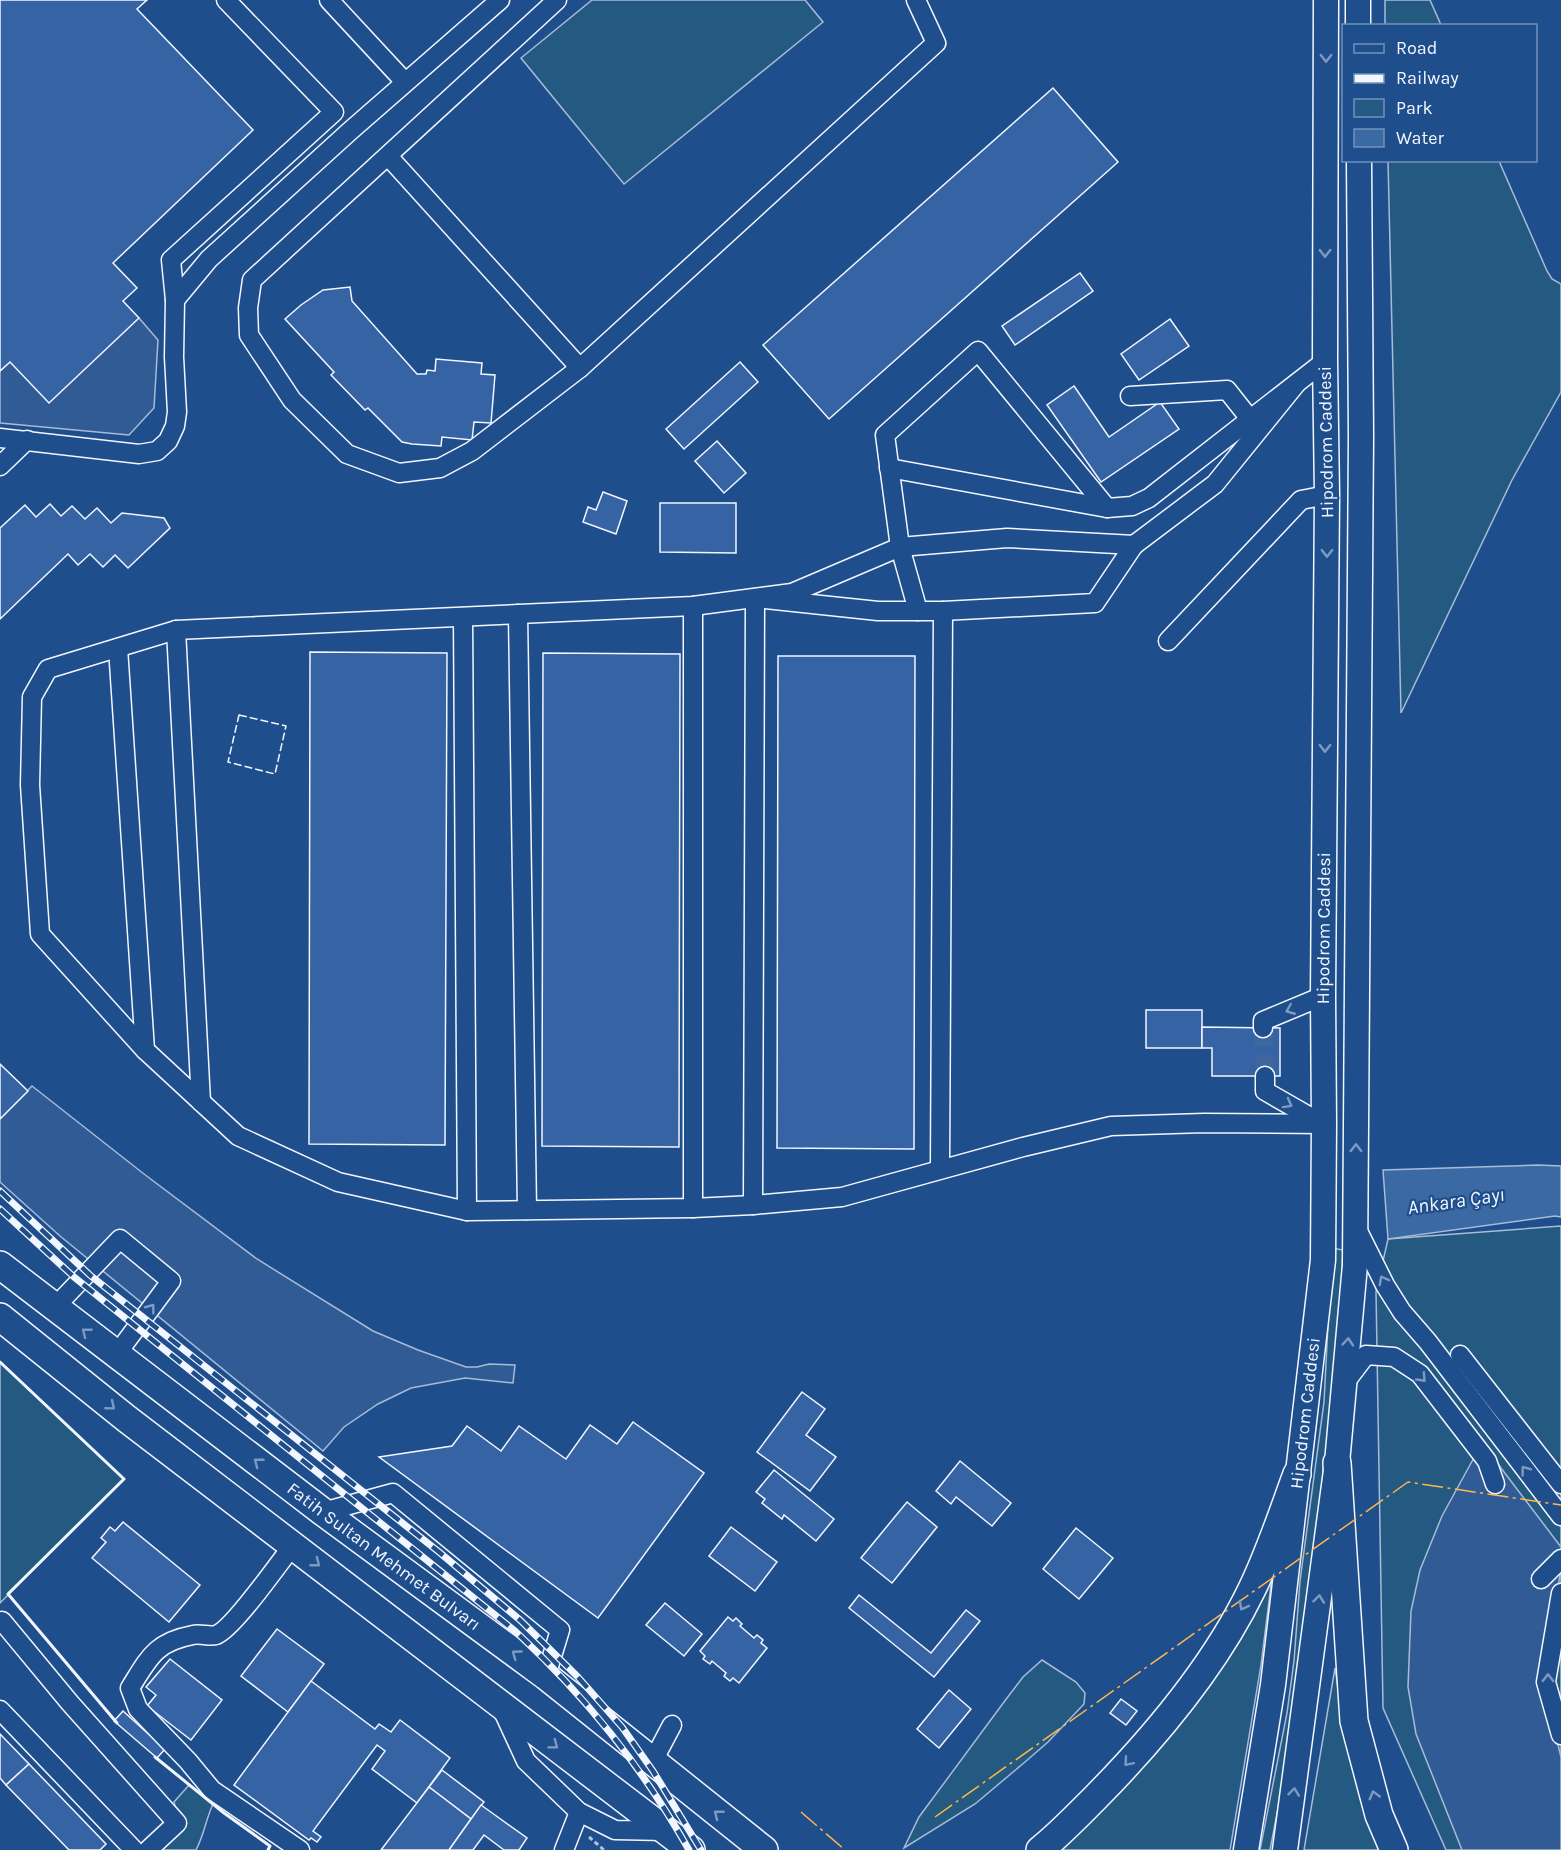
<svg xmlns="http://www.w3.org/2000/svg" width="1561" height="1850" viewBox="0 0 1561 1850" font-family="Karla,sans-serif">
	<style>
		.green { fill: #245a82; stroke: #a8bbd7; stroke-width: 1.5 }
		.parking { fill: #305b95; stroke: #a8bbd7; stroke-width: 1.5 }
		.water { fill: #3b69a3; stroke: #a8bbd7; stroke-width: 1.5 }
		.building { fill: #3563a3; stroke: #f2f6ff; stroke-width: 1.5 }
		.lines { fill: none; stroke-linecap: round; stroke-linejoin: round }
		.minor-tunnel { stroke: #3f679d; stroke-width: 18; stroke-dasharray: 18 9; stroke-linecap: butt }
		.minor-casing { stroke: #f2f6ff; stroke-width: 21 }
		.major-casing { stroke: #f2f6ff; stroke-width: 27 }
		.highway-casing { stroke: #f2f6ff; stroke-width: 30 }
		.path { stroke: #b3c4dc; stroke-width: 3; stroke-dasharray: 4.5 3; stroke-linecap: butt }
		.minor { stroke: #1f4e8c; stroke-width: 18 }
		.major { stroke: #1f4e8c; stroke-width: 24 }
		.highway { stroke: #1f4e8c; stroke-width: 27 }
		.rail-casing { stroke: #f2f6ff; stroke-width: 7 }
		.rail { stroke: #1f4e8c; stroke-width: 4.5; stroke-dasharray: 14; stroke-linecap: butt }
		.fence { stroke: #f2f6ff; stroke-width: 1.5; stroke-dasharray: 8 3; stroke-linecap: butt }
		.wall { stroke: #f2f6ff; stroke-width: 3 }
		.power { stroke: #ffb74d; stroke-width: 1.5; stroke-dasharray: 21 4.5 3 4.5; stroke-linecap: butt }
		.oneway { stroke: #7e9ac0 }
		.labels { text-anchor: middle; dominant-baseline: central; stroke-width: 4.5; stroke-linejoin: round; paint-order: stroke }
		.street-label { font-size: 18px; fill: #f2f6ff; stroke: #1f4e8c }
		.water-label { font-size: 20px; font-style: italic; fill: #f2f6ff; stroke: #1f4e8c }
	</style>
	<rect width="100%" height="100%" fill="#1f4e8c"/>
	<g class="green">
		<path d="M592,0H805L823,22L624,184L521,58Z"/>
		<path d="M1385,0H1430L1441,25H1385Z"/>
		<path d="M1388,161H1499L1547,271L1552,279L1561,284V392L1512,480L1401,713Z"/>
		<path d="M1561,1226V1850H1446L1383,1708L1376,1292L1388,1239Z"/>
		<path d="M1332,1248L1343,1250L1340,1318L1334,1397L1299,1699L1270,1850H1260L1287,1713L1294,1661L1300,1581L1324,1402Z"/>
		<path d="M0,1362L124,1479L0,1603Z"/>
		<path d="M1273,1569L1261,1665L1230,1850H1052Z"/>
		<path d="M1042,1660L1076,1682L1085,1693L1084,1704L1048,1742L1025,1762L975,1804L904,1848L919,1817L1004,1702L1023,1677Z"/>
		<path d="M1335,1668C1344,1730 1355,1792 1379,1850H1304Z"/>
		<path d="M189,1785L213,1804C206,1819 204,1835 196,1850H157L185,1821L181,1813L175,1806L174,1802Z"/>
	</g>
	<g class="parking">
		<path d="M139,318L158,340L154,408L129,435L0,423V371L10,362Z"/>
		<path d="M32,1086L144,1174L257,1259L373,1331L418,1350L466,1367H477L489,1364L515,1365L513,1383L465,1378L411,1388L378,1404L344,1427L323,1451L60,1236L0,1182V1119Z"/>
		<path d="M1482,1443L1561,1547V1568L1543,1684L1561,1757V1850H1462L1416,1734L1408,1687L1411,1611L1420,1570L1442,1516Z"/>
	</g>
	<path class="water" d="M1538,1165L1561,1166V1217L1555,1216L1388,1239L1383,1170Z"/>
	<g class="building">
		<path d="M0,0H147L137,9L253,130L113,263L137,288L123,301L139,318L49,403L10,362L0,371Z"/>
		<path d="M1053,88L1118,162L829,419L763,345Z"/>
		<path d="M1080,273L1093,291L1015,345L1002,326Z"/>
		<path d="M350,287L352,301L417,374H426L427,370L435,371L436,359L482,363L481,374L495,375L491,423L474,422L472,440L442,437L441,446L412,444L402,442L368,408L365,410L331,375L334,372L285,319L301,305L323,290Z"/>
		<path d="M1170,319L1189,346L1139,380L1121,354Z"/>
		<path d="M740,362L758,382L684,449L666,429Z"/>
		<path d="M1074,386L1109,437L1160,402L1179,429L1101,482L1047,405Z"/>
		<path d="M717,441L746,473L724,493L695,461Z"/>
		<path d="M603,492L627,501L616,534L583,522L588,507L596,510Z"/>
		<path d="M660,503H736V553L660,552Z"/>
		<path d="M50,504L61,516L72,506L85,519L97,508L111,523L122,513L164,518L170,528L128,568L115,555L103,567L90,554L78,565L68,554L0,619V528L25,505L36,517Z"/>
		<path d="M310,652L447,653L445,1145L309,1144Z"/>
		<path d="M543,653L680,654L679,1147L542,1146Z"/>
		<path d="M778,656H915L914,1149L777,1148Z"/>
		<rect x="1146" y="1010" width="56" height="38"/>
		<path d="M1202,1027L1280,1028V1076H1212V1048H1202Z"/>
		<path d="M0,1064L28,1091L0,1119Z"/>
		<path d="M802,1392L825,1409L806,1435L836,1457L810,1491L757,1452Z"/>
		<path d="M633,1422L704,1473L598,1618L379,1457L452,1446L467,1426L501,1451L519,1426L566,1459L590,1425L617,1444Z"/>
		<path d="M960,1461L1011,1503L992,1526L956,1497L951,1504L936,1491Z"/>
		<path d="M774,1470L834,1519L816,1541L784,1515L782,1519L762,1503L765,1499L756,1492Z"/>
		<path d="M907,1502L937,1527L892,1583L861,1558Z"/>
		<path d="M123,1522L200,1585L169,1622L92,1558L106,1542L101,1538L110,1527L115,1531Z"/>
		<path d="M731,1527L777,1562L755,1591L709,1556Z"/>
		<path d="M1076,1528L1113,1558L1079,1599L1043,1569Z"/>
		<path d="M859,1595L931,1653L966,1610L980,1621L934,1677L849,1608Z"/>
		<path d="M665,1603L702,1634L684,1656L646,1625Z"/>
		<path d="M728,1617L733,1621L736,1618L742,1624L740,1626L754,1638L757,1635L763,1640L761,1643L767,1648L739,1683L733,1678L730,1681L724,1676L726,1673L712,1661L710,1664L703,1659L705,1656L700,1651Z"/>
		<path d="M277,1629L324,1664L288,1712L241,1676Z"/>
		<path d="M170,1659L222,1700L191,1740L147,1706L156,1695L146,1687Z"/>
		<path d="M311,1681L375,1729L379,1724L391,1732L400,1720L450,1758L417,1803L372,1769L385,1751L377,1745L313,1831L321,1837L317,1842L311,1838L309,1840L234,1785Z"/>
		<path d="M949,1690L971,1709L939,1748L917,1729Z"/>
		<path d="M1121,1699L1137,1711L1126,1725L1110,1713Z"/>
		<path d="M123,1711L165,1749L157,1758L114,1721Z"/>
		<path d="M0,1734L29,1764L6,1785L0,1778Z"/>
		<path d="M29,1764L106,1844L100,1850H69L6,1785Z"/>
		<path d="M442,1770L484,1802L471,1819L429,1787Z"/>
		<path d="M429,1787L471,1819L449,1850H381Z"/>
		<path d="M481,1805L527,1838L519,1850H504L484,1835L473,1850H449Z"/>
	</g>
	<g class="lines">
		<path class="minor-tunnel" d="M1263,1028L1265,1076"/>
		<defs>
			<g id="minor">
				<path d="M329,0L405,82"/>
				<path d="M557,0L252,280L248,308L249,335L292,400L347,454L399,473L440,468L472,451L580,368L936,43L916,0"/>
				<path d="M388,156L580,368"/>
				<path d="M175,300L171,260L334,112L226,0"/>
				<path d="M1296,384L1215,484L1134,545L1007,538L900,547L792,593L693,606L176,630L48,669L32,697L30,785L40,934L145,1050L238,1136L338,1182L467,1211L693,1208L753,1205L842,1197L1023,1147L1111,1126L1204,1123L1324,1124"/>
				<path d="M1130,396L1227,390L1250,419"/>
				<path d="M0,438L139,454L157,451L168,441L175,426L177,412L174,357L175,300L209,259L350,131L500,0"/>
				<path d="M0,466L27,440"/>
				<path d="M889,468L1107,508L1132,506L1149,498L1325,361"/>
				<path d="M918,611L900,547L885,435L978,351L1107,508"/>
				<path d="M518,614L527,1210"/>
				<path d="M463,617L467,1211"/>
				<path d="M176,630L201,1102"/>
				<path d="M1168,641L1301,500L1327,495"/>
				<path d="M118,648L145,1050"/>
				<path d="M1263,1028V1021L1323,996"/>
				<path d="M1265,1076V1091L1321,1123"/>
				<path d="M940,1169L943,611"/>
				<path d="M753,1205L755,598L878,611H943L1095,603L1134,545"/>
				<path d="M693,1208V606"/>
				<path d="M1356,1227L1385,1285L1402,1312L1428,1342L1561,1516"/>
				<path d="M55,1307L120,1239L171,1281L116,1355"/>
				<path d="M1460,1355L1561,1484"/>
				<path d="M1344,1384L1366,1355L1394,1357L1420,1374L1487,1461L1495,1484"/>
				<path d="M323,1512L393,1493L560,1630L546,1676"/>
				<path d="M293,1545C280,1562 232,1630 216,1635C209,1637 200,1633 193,1635C155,1642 149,1658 130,1688L138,1709L188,1761L212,1790L300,1850"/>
				<path d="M1541,1579L1561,1559"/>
				<path d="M1561,1593L1546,1682L1561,1735"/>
				<path d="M0,1623L2,1621L70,1703L177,1823L148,1850"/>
				<path d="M502,1709L526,1761L579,1812L615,1830L666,1831"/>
				<path d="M0,1710L134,1850"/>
				<path d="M653,1761L672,1725"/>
				<path d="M564,1850L579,1812"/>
			</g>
			<g id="major">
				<path d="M1358,0V26"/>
				<path id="s1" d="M1246,1850L1273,1685L1323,1260L1324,1124L1323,996L1327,495L1325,361L1326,0"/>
				<path d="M1285,1850L1337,1463L1355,1265L1361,436L1359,160"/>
			</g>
			<g id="highway">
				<path id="s2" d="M0,1265L323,1512L546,1676L764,1850"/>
				<path d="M0,1317L127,1419L691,1850"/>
				<path d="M1337,1463L1354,1721L1379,1815L1394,1850"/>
				<path d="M1040,1850C1060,1834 1078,1815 1096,1797C1156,1736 1215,1666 1252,1589C1270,1552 1283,1512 1297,1474"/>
			</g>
		</defs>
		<use href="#minor" class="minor-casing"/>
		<use href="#major" class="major-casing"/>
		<use href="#highway" class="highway-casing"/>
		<path class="path" d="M589,1837L604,1850"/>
		<use href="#minor" class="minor"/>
		<use href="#major" class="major"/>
		<use href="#highway" class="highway"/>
		<defs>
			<g id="rail">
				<path d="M0,1191L91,1276L439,1552L520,1620L577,1676L622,1727L653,1771L701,1850"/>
				<path d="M0,1209L74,1277L515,1631C586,1697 641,1765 689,1850"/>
			</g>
		</defs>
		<use href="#rail" class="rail-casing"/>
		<use href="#rail" class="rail"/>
		<path class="fence" d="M239,715L286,726L275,774L228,762Z"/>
		<g class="wall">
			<path d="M0,1362L124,1479L8,1594L117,1723"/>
			<path d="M155,1757L224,1813L270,1846L268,1850"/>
		</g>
		<g class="power">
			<path d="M801,1812L845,1850"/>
			<path d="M935,1817L1408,1482L1561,1505"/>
		</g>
	</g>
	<defs><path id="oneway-chevron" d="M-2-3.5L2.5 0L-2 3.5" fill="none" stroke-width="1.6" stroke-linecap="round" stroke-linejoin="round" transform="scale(1.5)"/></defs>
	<g class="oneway">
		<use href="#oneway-chevron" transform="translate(1326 58) rotate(90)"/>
		<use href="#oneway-chevron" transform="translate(1325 253) rotate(90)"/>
		<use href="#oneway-chevron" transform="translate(1327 553) rotate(91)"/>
		<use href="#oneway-chevron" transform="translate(1325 748) rotate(91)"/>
		<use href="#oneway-chevron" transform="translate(1290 1010) rotate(158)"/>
		<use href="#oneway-chevron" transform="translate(1288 1104) rotate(29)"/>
		<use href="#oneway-chevron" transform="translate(1356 1148) rotate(-90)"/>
		<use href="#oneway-chevron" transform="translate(1383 1280) rotate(-118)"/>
		<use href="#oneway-chevron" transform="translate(151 1308) rotate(-53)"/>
		<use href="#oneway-chevron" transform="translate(86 1332) rotate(-142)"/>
		<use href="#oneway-chevron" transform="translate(1348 1342) rotate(-85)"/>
		<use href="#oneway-chevron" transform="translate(1422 1378) rotate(47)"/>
		<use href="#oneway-chevron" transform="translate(111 1406) rotate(39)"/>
		<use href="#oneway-chevron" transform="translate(258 1462) rotate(-142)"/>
		<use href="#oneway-chevron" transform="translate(1525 1470) rotate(-127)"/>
		<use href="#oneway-chevron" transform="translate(316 1563) rotate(38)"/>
		<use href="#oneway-chevron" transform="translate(1319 1599) rotate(-83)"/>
		<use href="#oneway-chevron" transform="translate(1243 1606) rotate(119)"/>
		<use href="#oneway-chevron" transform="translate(516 1654) rotate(-144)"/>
		<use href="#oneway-chevron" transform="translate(1548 1678) rotate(-89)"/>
		<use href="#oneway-chevron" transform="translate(554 1745) rotate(37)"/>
		<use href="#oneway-chevron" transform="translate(1128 1762) rotate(131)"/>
		<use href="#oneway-chevron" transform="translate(1294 1792) rotate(-83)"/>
		<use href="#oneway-chevron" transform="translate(1374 1795) rotate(-105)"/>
		<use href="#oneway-chevron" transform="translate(718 1814) rotate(-141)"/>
	</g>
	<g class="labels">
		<g class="street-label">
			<text transform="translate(1326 442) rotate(-91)">Hipodrom Caddesi</text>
			<text stroke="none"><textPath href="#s1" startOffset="927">Hipodrom Caddesi</textPath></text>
			<text stroke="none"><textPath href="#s1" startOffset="441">Hipodrom Caddesi</textPath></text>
			<text stroke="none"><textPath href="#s2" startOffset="482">Fatih Sultan Mehmet Bulvarı</textPath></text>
		</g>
		<g class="water-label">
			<text transform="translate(1456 1201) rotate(-8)">Ankara Çayı</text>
		</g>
	</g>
	<rect x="1342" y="24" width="195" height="138" fill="#1f4e8c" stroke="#7391ba" stroke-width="1.5"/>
	<rect x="1354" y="44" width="30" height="9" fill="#1f4e8c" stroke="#7391ba" stroke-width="1.5"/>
	<text x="1396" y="54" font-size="18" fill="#f2f6ff">Road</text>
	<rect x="1354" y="74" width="30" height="9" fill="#f2f6ff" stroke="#7391ba" stroke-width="1.5"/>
	<text x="1396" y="84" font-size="18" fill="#f2f6ff">Railway</text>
	<rect x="1354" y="99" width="30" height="18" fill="#245a82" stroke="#7391ba" stroke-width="1.5"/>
	<text x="1396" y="114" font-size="18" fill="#f2f6ff">Park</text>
	<rect x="1354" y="129" width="30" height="18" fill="#3b69a3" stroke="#7391ba" stroke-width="1.5"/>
	<text x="1396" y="144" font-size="18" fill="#f2f6ff">Water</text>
</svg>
